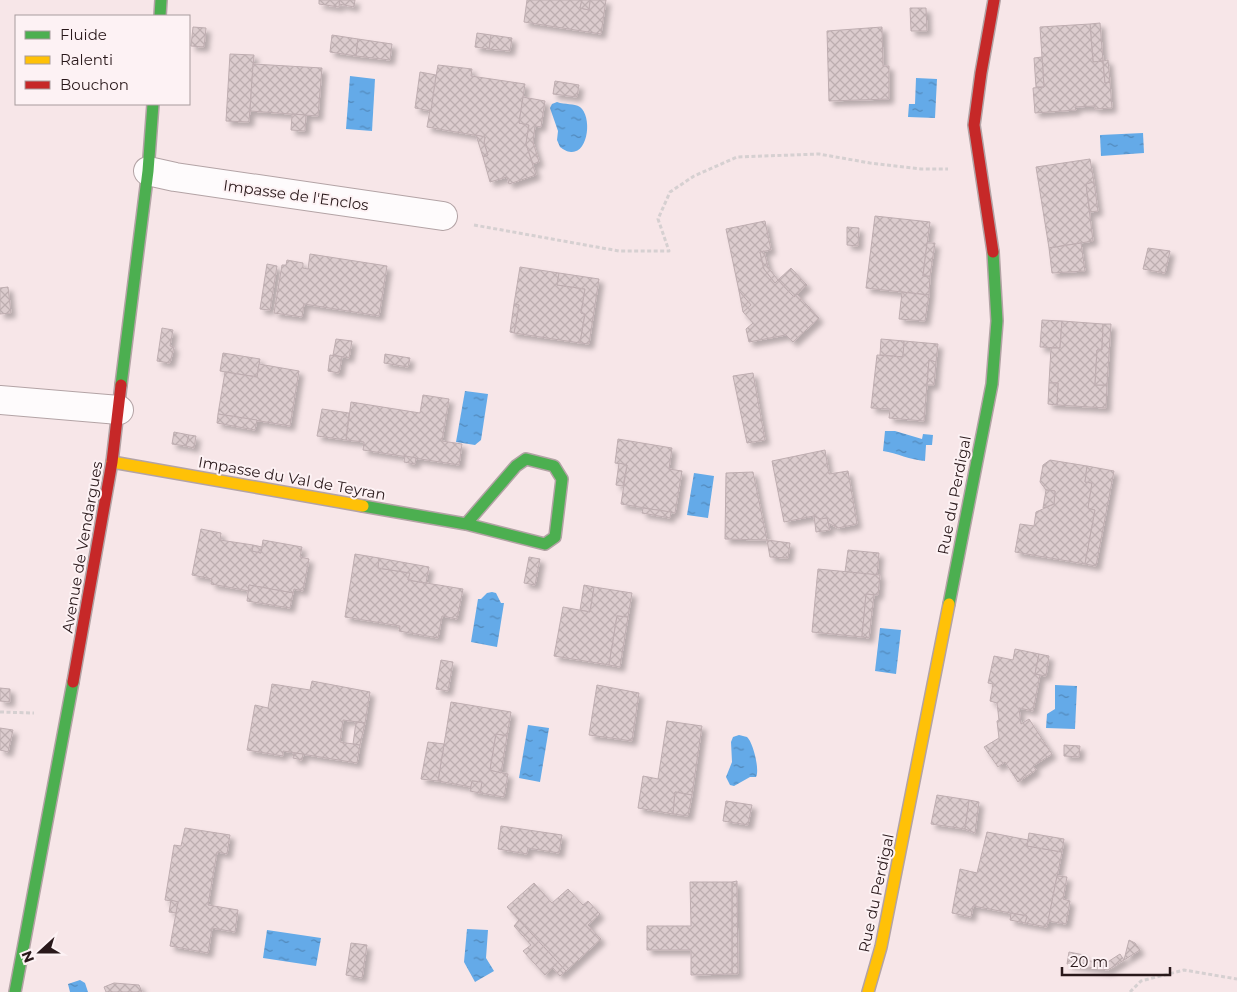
<svg xmlns="http://www.w3.org/2000/svg" width="1237" height="992" viewBox="0 0 1237 992" font-family="Montserrat,sans-serif">
	<style>
		.water { fill: url(#water-ripples) }
		.building { fill: url(#building-cross-hatch); stroke: #beadb0; filter: url(#shadow) }
		.lines { fill: none; stroke-linecap: round; stroke-linejoin: round }
		.street-casing { stroke: #b3a3a5; stroke-width: 30 }
		.fast-casing { stroke: #b3a3a5; stroke-width: 14 }
		.slow-casing { stroke: #b3a3a5; stroke-width: 14 }
		.jam-casing { stroke: #b3a3a5; stroke-width: 14 }
		.path { stroke: #d6d0d1; stroke-width: 3; stroke-dasharray: 4 2.5; stroke-linecap: butt }
		.street { stroke: #fefbfc; stroke-width: 28 }
		.fast { stroke: #4caf50; stroke-width: 11 }
		.slow { stroke: #ffc107; stroke-width: 11 }
		.jam { stroke: #c62828; stroke-width: 11 }
		.labels { text-anchor: middle; dominant-baseline: central; stroke-width: 4; stroke-linejoin: round; paint-order: stroke }
		.street-label { font-size: 15px; fill: #29181a; stroke: #fdf2f4 }
	</style>
	<defs>
		<pattern id="water-ripples" width="26" height="14" patternUnits="userSpaceOnUse" patternTransform="scale(1.25)"><rect width="26" height="14" fill="#64aae8"/><path d="M2 4q2-2 4 0t4 0M15 11q2-2 4 0t4 0" fill="none" stroke="#5289bb"/></pattern>
		<pattern id="building-cross-hatch" width="8" height="8" patternUnits="userSpaceOnUse" patternTransform="scale(1.25)"><rect width="8" height="8" fill="#dcccce"/><path d="M0 0l8 8M0 8l8-8" fill="none" stroke="#bdaeb0"/></pattern>
		<filter id="shadow"><feDropShadow dx="4.5" dy="4.5" stdDeviation="2.5" flood-color="#0004"/></filter>
	</defs>
	<rect width="100%" height="100%" fill="#f7e6e8"/>
	<g class="water">
		<path d="M350,76L375,79L372,131L346,129Z"/>
		<path d="M916,78L937,79L935,118L908,117L909,104H915Z"/>
		<path d="M557,102C565,105 574,103 580,107C592,116 589,153 571,152C567,152 563,149 560,147L557,140L558,131L550,108L552,104Z"/>
		<path d="M1143,133L1144,153L1101,156L1100,135Z"/>
		<path d="M465,391L488,394L481,440L475,445L456,442Z"/>
		<path d="M885,431H895L922,439L923,434L933,435L932,445H926L925,461C910,460 897,453 883,451Z"/>
		<path d="M694,473L714,476L708,518L687,515Z"/>
		<path d="M492,592L496,593L501,603H504L497,647L471,642L478,599H481L487,593Z"/>
		<path d="M880,628L901,630L896,674L875,671Z"/>
		<path d="M1055,685L1077,686L1075,729L1046,728L1047,714L1055,709Z"/>
		<path d="M528,725L549,728L540,782L519,778Z"/>
		<path d="M739,735C742,736 744,736 747,737C753,742 760,770 756,777H750L734,786L730,785L726,777L732,762L731,742L733,737Z"/>
		<path d="M467,929L488,930L486,958L494,971L475,982L464,962Z"/>
		<path d="M267,930L321,938L316,966L263,958Z"/>
		<path d="M80,980L85,983L88,992H70L68,984Z"/>
	</g>
	<g class="building">
		<path d="M319,0H340L339,7L319,4Z"/>
		<path d="M340,0H355L354,7L339,4Z"/>
		<path d="M527,0H582L580,8L589,10L590,0H606L601,34L524,22Z"/>
		<path d="M582,0H590L589,10L580,8Z"/>
		<path d="M910,8H926L927,31H911Z"/>
		<path d="M1100,23L1103,61L1093,62L1090,24Z"/>
		<path d="M1090,24L1093,62L1103,61L1105,83L1110,82L1112,108L1095,109V106L1075,107L1076,110L1035,113L1033,88L1044,87L1040,27Z"/>
		<path d="M193,27L206,28L204,47L191,46Z"/>
		<path d="M882,27L883,66H889V99L829,101L827,31Z"/>
		<path d="M477,33L491,35L489,49L475,47Z"/>
		<path d="M332,35L358,39L356,56L330,52Z"/>
		<path d="M491,35L512,38L510,51L489,49Z"/>
		<path d="M358,39L392,44L390,60L356,56Z"/>
		<path d="M230,54L254,55L249,122L226,121Z"/>
		<path d="M1042,57L1044,87H1036L1034,58Z"/>
		<path d="M1108,60L1110,82L1105,83L1103,61Z"/>
		<path d="M253,64L322,68L318,116L250,111Z"/>
		<path d="M438,65L472,69L471,76L525,84L519,123L529,125L526,144L536,175L509,184L507,177L490,182L483,157L488,155L484,143L485,137L427,127Z"/>
		<path d="M420,72L436,75L431,111L415,108Z"/>
		<path d="M555,81L579,85L577,97L553,94Z"/>
		<path d="M523,97L545,101L541,127L535,126L533,142L539,162L533,164L526,144L529,125L519,123Z"/>
		<path d="M292,114L306,115L305,131L291,130Z"/>
		<path d="M476,135L485,137L484,143L488,155L483,157Z"/>
		<path d="M1090,159L1094,182L1086,184L1093,241L1049,248L1036,167Z"/>
		<path d="M1094,182L1098,211L1090,212L1086,184Z"/>
		<path d="M875,216L930,222L923,276H930L929,295L866,288Z"/>
		<path d="M765,221L771,250L760,252L764,269L775,283L778,280L794,297L797,294L819,318L793,342L786,335L749,342L746,329L753,323L743,312L751,305L739,291L726,229Z"/>
		<path d="M847,227L859,228L858,246L847,245Z"/>
		<path d="M927,243H935L930,276H923Z"/>
		<path d="M1081,243L1085,271L1052,273L1049,248Z"/>
		<path d="M1148,248L1170,251L1165,273L1143,269Z"/>
		<path d="M764,251L768,267L778,280L775,283L764,269L760,252Z"/>
		<path d="M310,254L387,266L379,316L304,304L302,317L274,313L282,265H286L287,260L303,263V268L308,269Z"/>
		<path d="M267,264L277,266L270,310L260,309Z"/>
		<path d="M520,267L559,273L557,285L585,289L581,313L585,314L580,343L514,333L519,305L514,304Z"/>
		<path d="M791,268L807,285L794,297L778,280Z"/>
		<path d="M559,273L599,279L589,344L580,343L585,314L581,313L585,289L557,285Z"/>
		<path d="M8,287L11,313L0,314V288Z"/>
		<path d="M739,291L751,305L743,312Z"/>
		<path d="M902,292L929,295L925,321L899,319Z"/>
		<path d="M514,304L519,305L514,333L510,332Z"/>
		<path d="M1042,320L1062,321L1060,348L1040,347Z"/>
		<path d="M1062,321L1103,324L1102,350H1097L1095,385H1107L1106,408L1057,405L1058,383H1049L1051,348H1060Z"/>
		<path d="M1103,324H1111L1107,385H1095L1097,350H1102Z"/>
		<path d="M162,328L173,330L170,346L174,347L170,363L157,361Z"/>
		<path d="M336,339L352,341L349,358L333,355Z"/>
		<path d="M881,339L904,341L903,357L880,355Z"/>
		<path d="M904,341L938,344L936,362L929,360L924,421L889,418L890,409L871,408L877,355L903,357Z"/>
		<path d="M223,353L260,359L257,377L220,371Z"/>
		<path d="M385,354L410,358L408,367L384,363Z"/>
		<path d="M330,355L342,357L339,373L328,371Z"/>
		<path d="M929,360L936,362L934,385H927Z"/>
		<path d="M259,364L299,371L290,426L218,414L225,372L257,377Z"/>
		<path d="M753,373L765,440L747,443L733,376Z"/>
		<path d="M1049,383H1058L1057,405L1048,404Z"/>
		<path d="M423,395L449,399L442,441L462,444L459,465L363,450L364,442L346,440L351,402L420,413Z"/>
		<path d="M322,409L349,413L346,440L317,436Z"/>
		<path d="M218,414L257,420L255,430L217,423Z"/>
		<path d="M174,432L189,435L186,446L172,444Z"/>
		<path d="M189,435L196,436L194,448L186,446Z"/>
		<path d="M618,439L672,448L669,469L682,471L675,513L621,504L627,465L615,463Z"/>
		<path d="M825,450L829,474L848,471L857,524L838,528L828,523L827,518L820,519L814,516L784,522L772,461Z"/>
		<path d="M405,456L416,458L415,464L404,462Z"/>
		<path d="M1050,460L1087,466L1085,482L1092,483L1088,508L1095,510L1085,564L1015,552L1020,524L1034,526L1036,512L1054,504L1055,491L1046,490L1040,482L1043,465Z"/>
		<path d="M619,463L627,465L623,486L616,485Z"/>
		<path d="M1087,466L1114,471L1096,566L1085,564L1095,510L1088,508L1092,483L1085,482Z"/>
		<path d="M753,472L767,540L725,539L726,473Z"/>
		<path d="M1046,490L1055,491L1054,504L1043,508Z"/>
		<path d="M643,508L671,512L670,518L642,513Z"/>
		<path d="M814,516L820,519L827,518L830,530L816,532Z"/>
		<path d="M201,529L221,533L220,540L253,545L252,551L261,553L263,540L302,547L300,557L309,559L303,591L294,589L293,593L249,585V591L211,584L212,579L192,575Z"/>
		<path d="M767,540L790,543L788,558L770,557Z"/>
		<path d="M253,545L262,547L261,553L252,551Z"/>
		<path d="M848,550L879,553L877,575L845,572Z"/>
		<path d="M355,554L379,558L378,568L410,573L408,580L463,589L457,619L442,616L438,638L399,631L400,626L345,617Z"/>
		<path d="M529,557L540,559L535,585L524,583Z"/>
		<path d="M379,558L429,567L426,583L408,580L410,573L378,568Z"/>
		<path d="M818,569L880,575L878,595L866,594L862,637L812,632Z"/>
		<path d="M249,585L293,593L290,608L247,601Z"/>
		<path d="M584,585L594,587L590,612L580,610Z"/>
		<path d="M594,587L632,593L628,617L617,616L609,665L554,656L563,607L590,612Z"/>
		<path d="M866,594L874,595L869,638L862,637Z"/>
		<path d="M617,616L628,617L620,667L609,665Z"/>
		<path d="M1015,649L1039,654L1035,674L1040,675L1033,711L1019,708L1021,724L1029,719L1052,754L1033,766L1036,770L1018,782L1005,762L998,767L984,747L999,738L997,721L999,720L997,703L990,701L993,684L988,683L994,656L1013,660Z"/>
		<path d="M1039,654L1049,656L1046,676L1035,674Z"/>
		<path d="M441,660L453,662L448,691L436,689Z"/>
		<path d="M312,681L370,692L365,723L343,720L340,742L360,745L357,763L283,751V756L247,750L255,705L268,708L272,684L310,690Z"/>
		<path d="M597,685L639,693L632,741L589,735Z"/>
		<path d="M0,688L10,689V702L0,701Z"/>
		<path d="M451,702L511,712L507,736L496,734L490,770L508,774L504,797L480,793L482,782L472,781L471,787L438,781Z"/>
		<path d="M667,721L702,726L692,795L675,792L673,814L638,808L643,776L658,779Z"/>
		<path d="M356,722L365,723L360,745L353,744Z"/>
		<path d="M0,728L13,730L8,752L0,750Z"/>
		<path d="M496,734L507,736L501,773L490,770Z"/>
		<path d="M428,742L444,744L438,781L421,779Z"/>
		<path d="M1064,745L1080,746L1079,757L1064,756Z"/>
		<path d="M294,753L303,754L302,760L293,758Z"/>
		<path d="M472,781L482,782L480,793L470,791Z"/>
		<path d="M675,792L692,795L688,816L673,814Z"/>
		<path d="M937,795L969,800L965,829L931,824Z"/>
		<path d="M969,800L979,802L975,833L965,829Z"/>
		<path d="M726,801L752,805L748,825L723,821Z"/>
		<path d="M501,826L562,835L559,853L528,848L527,854L498,849Z"/>
		<path d="M185,828L230,835L227,854L217,852L208,905L238,910L235,932L212,928L208,953L170,946L178,902L165,900L174,845L181,846Z"/>
		<path d="M987,832L1028,840L1027,846L1062,852L1047,927L1025,923L1027,916L973,906L971,917L952,913L960,869L977,873Z"/>
		<path d="M1029,833L1064,839L1062,852L1027,846Z"/>
		<path d="M1057,876L1067,877L1063,899L1070,901L1066,924L1048,921Z"/>
		<path d="M737,881L738,974H732V882Z"/>
		<path d="M690,882H732V974L691,975V950H647V926H691Z"/>
		<path d="M534,883L552,903L568,889L583,905L588,901L600,914L588,925L601,939L566,971L507,907Z"/>
		<path d="M171,900L178,902L176,913L169,912Z"/>
		<path d="M1011,913L1027,916L1025,923L1010,920Z"/>
		<path d="M519,920L566,971L560,976L553,968L545,975L523,951L531,945L514,926Z"/>
		<path d="M1129,940L1135,943L1140,950L1124,960Z"/>
		<path d="M351,943L367,945L362,978L346,975Z"/>
		<path d="M1069,952L1084,955L1083,960L1106,963L1120,954L1124,960L1108,970L1067,964Z"/>
		<path d="M114,983L139,985L142,992H106L104,987Z"/>
	</g>
	<g class="lines">
		<defs>
			<g id="street">
				<path d="M148,171L175,177L443,216"/>
				<path d="M0,400L119,410"/>
			</g>
			<g id="fast">
				<path d="M160,16L161,0"/>
				<path d="M121,385L148,171L153,104"/>
				<path d="M363,506L466,524L545,544L555,537L562,479L554,466L526,459L516,466L466,524"/>
				<path d="M949,604L992,384L997,321L993,252"/>
				<path d="M15,992L73,682"/>
			</g>
			<g id="slow">
				<path d="M112,462L363,506"/>
				<path d="M868,992L881,947L949,604"/>
			</g>
			<g id="jam">
				<path d="M993,252L974,125L981,73L994,0"/>
				<path d="M73,682L112,462L121,385"/>
			</g>
		</defs>
		<use href="#street" class="street-casing"/>
		<use href="#fast" class="fast-casing"/>
		<use href="#slow" class="slow-casing"/>
		<use href="#jam" class="jam-casing"/>
		<g class="path">
			<path d="M474,225L619,251H669L658,219L670,192L694,176L737,157L819,154L870,163L921,169H948"/>
			<path d="M0,712L34,713"/>
			<path d="M1130,992L1141,981L1184,970L1237,979"/>
		</g>
		<use href="#street" class="street"/>
		<use href="#fast" class="fast"/>
		<use href="#slow" class="slow"/>
		<use href="#jam" class="jam"/>
	</g>
	<g class="labels">
		<g class="street-label">
			<text transform="translate(296 195) rotate(8)">Impasse de l'Enclos</text>
			<text transform="translate(292 478) rotate(10)">Impasse du Val de Teyran</text>
			<text transform="translate(954 495) rotate(-79)">Rue du Perdigal</text>
			<text transform="translate(82 547) rotate(-80)">Avenue de Vendargues</text>
			<text transform="translate(876 893) rotate(-78)">Rue du Perdigal</text>
		</g>
	</g>
	<rect x="15" y="15" width="175" height="90" fill="#fdf2f4" stroke="#a89b9d"/>
	<rect x="25" y="31" width="25" height="8" fill="#4caf50" stroke="#a89b9d"/>
	<text x="60" y="40" font-size="15" fill="#29181a">Fluide</text>
	<rect x="25" y="56" width="25" height="8" fill="#ffc107" stroke="#a89b9d"/>
	<text x="60" y="65" font-size="15" fill="#29181a">Ralenti</text>
	<rect x="25" y="81" width="25" height="8" fill="#c62828" stroke="#a89b9d"/>
	<text x="60" y="90" font-size="15" fill="#29181a">Bouchon</text>
	<g transform="translate(40 952) rotate(249)" stroke="#fdf2f4" stroke-width="4" paint-order="stroke">
	<path d="M0-4L9 19L0 12L-9 19Z" fill="#29181a"/>
	<text y="-8" font-size="14" font-weight="bold" text-anchor="middle" fill="#29181a">N</text>
	</g>
	<path d="M1062 967v8h108v-8" fill="none" stroke="#29181a" stroke-width="2.5"/>
	<text x="1070" y="967" font-size="15" fill="#29181a" stroke="#fdf2f4" stroke-width="4" paint-order="stroke">20 m</text>
</svg>
